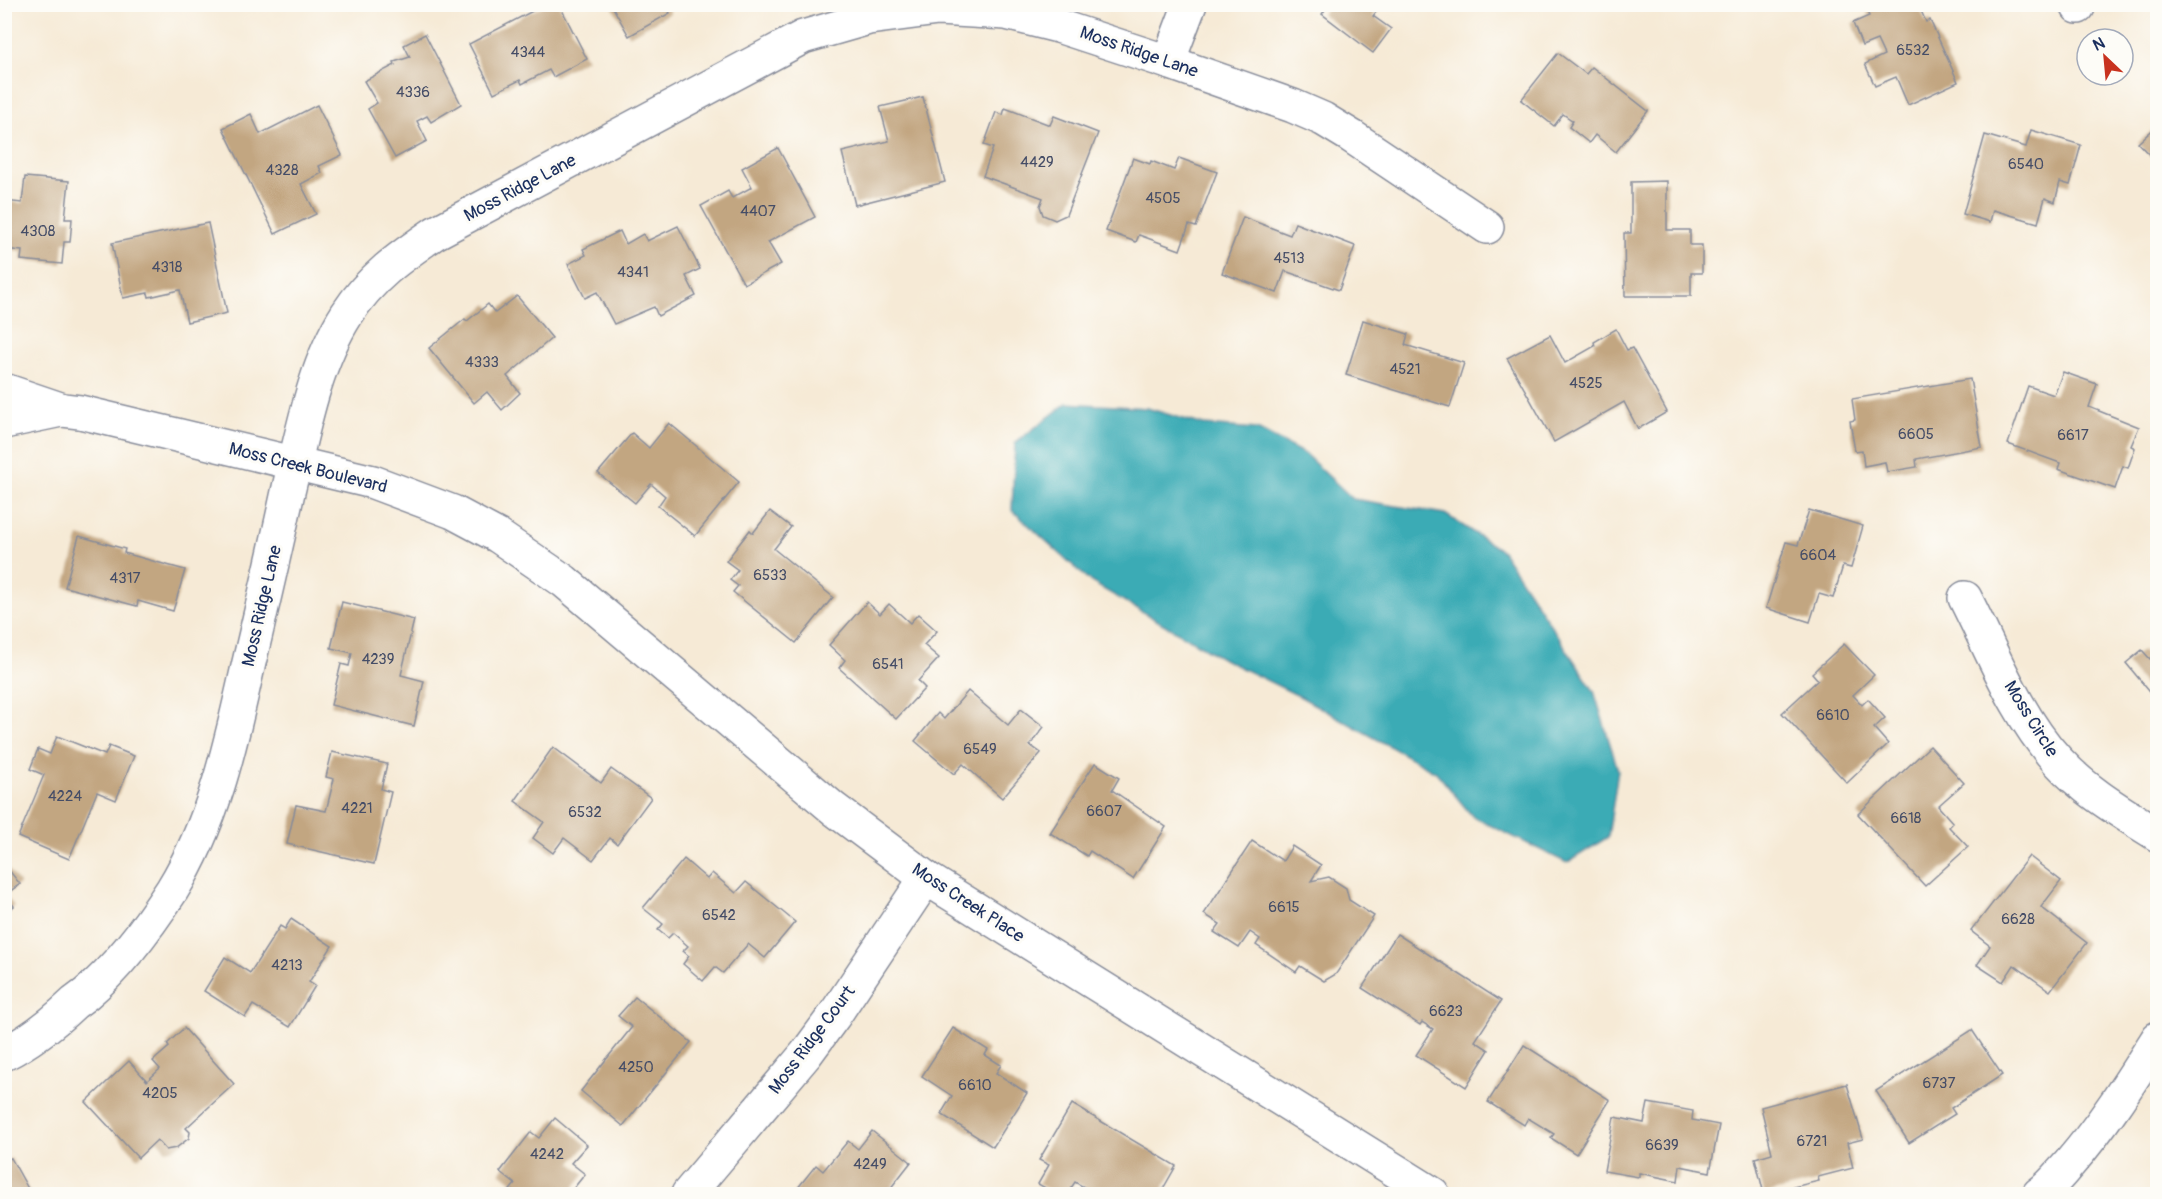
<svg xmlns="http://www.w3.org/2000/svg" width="2162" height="1199" viewBox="0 0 2162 1199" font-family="Pangolin,sans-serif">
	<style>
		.water { fill: #3aabb5; stroke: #2a6d8a; stroke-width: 1.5 }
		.building { fill: #c2a681 }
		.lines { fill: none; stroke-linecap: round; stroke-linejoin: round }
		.minor-casing { stroke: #888c9a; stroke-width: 36 }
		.minor { stroke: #fff; stroke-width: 33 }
		.labels { text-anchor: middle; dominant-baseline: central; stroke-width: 6; stroke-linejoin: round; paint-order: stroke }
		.number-label { font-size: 15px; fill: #454d67 }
		.street-label { font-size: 18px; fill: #1b2f5e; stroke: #fdfcf7 }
	</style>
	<rect width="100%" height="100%" fill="#fdfcf7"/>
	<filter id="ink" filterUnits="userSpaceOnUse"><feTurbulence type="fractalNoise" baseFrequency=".0167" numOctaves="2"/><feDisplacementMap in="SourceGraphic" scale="12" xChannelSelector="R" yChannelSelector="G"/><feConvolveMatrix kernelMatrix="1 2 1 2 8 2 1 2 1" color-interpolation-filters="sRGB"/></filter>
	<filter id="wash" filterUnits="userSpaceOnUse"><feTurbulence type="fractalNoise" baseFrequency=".008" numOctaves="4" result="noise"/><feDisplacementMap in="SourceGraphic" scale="24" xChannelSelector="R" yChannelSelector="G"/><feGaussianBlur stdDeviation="1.35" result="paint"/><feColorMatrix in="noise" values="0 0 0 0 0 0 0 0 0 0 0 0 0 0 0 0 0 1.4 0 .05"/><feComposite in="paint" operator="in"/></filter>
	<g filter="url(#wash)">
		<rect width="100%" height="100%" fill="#f6ead6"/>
		<path class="water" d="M1067,403L1147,408L1204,425L1257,429L1305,454L1353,499L1445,514L1502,551L1594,691L1618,770L1608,837L1567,863L1473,817L1436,772L1301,697L1225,660L1091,582L1012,510L1015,443Z"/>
		<g id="blocks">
			<g class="building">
				<path d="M546,4H559L587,59L553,77L549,70L522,84L520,80L494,93L469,44Z"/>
				<path d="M611,4H666L670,13L629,36Z"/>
				<path d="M1329,4H1382L1373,16L1391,29L1373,53L1322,14Z"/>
				<path d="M1863,4H1918L1926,22L1930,20L1958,82L1908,105L1896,77L1875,86L1865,64L1884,55L1877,40L1862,46L1853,23L1869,16Z"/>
				<path d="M425,34L461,104L431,122L427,116L417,121L427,141L395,158L368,109L377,103L364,81L395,65L394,62L410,57L404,45Z"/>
				<path d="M1558,53L1586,74L1592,67L1648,111L1616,152L1595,135L1589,143L1569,127L1573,121L1563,114L1554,126L1521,100Z"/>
				<path d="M923,97L945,182L855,205L842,152L889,141L880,107Z"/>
				<path d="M317,105L342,155L319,166L322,173L301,184L316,214L275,234L223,128L251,114L260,134Z"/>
				<path d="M1005,108L1050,125L1054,116L1098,133L1066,215L1055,220L1043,215L1040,206L1043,198L983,176L993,148L984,145L996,112L1003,115Z"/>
				<path d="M2158,125V164L2138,143Z"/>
				<path d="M2031,130L2081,145L2070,185L2060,182L2055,202L2045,198L2038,223L1993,210L1990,222L1963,214L1985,135L2026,147Z"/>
				<path d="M778,148L815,217L768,242L781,264L744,284L701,206L728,191L732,198L752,187L742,168Z"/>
				<path d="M1133,158L1150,164L1151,161L1174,170L1179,158L1217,172L1196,227L1189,225L1180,250L1139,235L1136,242L1106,231Z"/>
				<path d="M25,177L69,181L65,219H72L70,242H64L62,264L21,260L22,251L4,249V201L22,203Z"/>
				<path d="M1667,181V230H1690V245H1702V273H1691V296H1625L1624,233H1631V182Z"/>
				<path d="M1243,217L1290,235L1295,223L1355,246L1339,290L1285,271L1277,293L1222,273Z"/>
				<path d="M208,223L227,313L187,322L180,290L149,297L148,293L123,298L112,243Z"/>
				<path d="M678,226L700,269L686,276L696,296L658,316L654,307L614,324L597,292L585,298L568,264L586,255L583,249L620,231L626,244L643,234L647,241Z"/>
				<path d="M517,296L552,338L507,376L520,393L502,410L487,392L474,403L429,348L465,319L467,321L488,304L495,313Z"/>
				<path d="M1363,320L1408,334L1405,345L1464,363L1450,407L1346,375Z"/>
				<path d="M1616,329L1627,350L1632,348L1667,412L1638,429L1624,402L1554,442L1507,358L1550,335L1565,363L1595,346L1594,342Z"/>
				<path d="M2063,372L2097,384L2089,407L2139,427L2131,446L2135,448L2128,468L2123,466L2115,489L2058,469L2060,463L2008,444L2028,386L2054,395Z"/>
				<path d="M1970,379L1982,447L1916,459L1917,467L1887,472L1885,462L1864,466L1862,450L1855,451L1850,421L1855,420L1852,399Z"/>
				<path d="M669,423L739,482L695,536L658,506L665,496L651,484L635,503L598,473L632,433L649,448Z"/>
				<path d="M1809,510L1863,526L1851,568L1843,566L1833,598L1819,594L1810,622L1766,608L1786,542L1798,545Z"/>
				<path d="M770,511L791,527L774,549L833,597L796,643L733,592L738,586L730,580L738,570L726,561L750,530L753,533Z"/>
				<path d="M79,536L125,549L124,553L185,570L173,611L138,601L137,606L65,587Z"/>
				<path d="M342,602L414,620L401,675L424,681L414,726L331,705L341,664L349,666L352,653L331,648Z"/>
				<path d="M867,602L880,614L889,604L910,623L918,614L937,631L924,645L939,658L918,681L925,688L896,719L839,668L845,660L829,645Z"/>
				<path d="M1844,644L1874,675L1853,695L1862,705L1868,699L1885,718L1874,728L1888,744L1847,783L1782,713L1818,680L1812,673Z"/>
				<path d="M2142,650L2150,659L2158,653V702L2126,663Z"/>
				<path d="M968,691L1008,725L1021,709L1044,727L1030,745L1041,753L1002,798L963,764L954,774L915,741L938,713L944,719Z"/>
				<path d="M57,736L105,755L109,746L134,756L116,800L97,792L69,859L18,837L44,775L30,769L38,749L50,754Z"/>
				<path d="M1930,746L1964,783L1938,806L1953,823L1949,827L1968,847L1925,886L1858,814Z"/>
				<path d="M553,747L601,783L611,769L651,798L617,844L610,838L593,860L564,838L553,853L533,838L544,822L515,801Z"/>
				<path d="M332,752L387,764L381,789L391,792L374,864L287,844L296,805L326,811L334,779L326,777Z"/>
				<path d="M1095,763L1119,778L1112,790L1166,827L1133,879L1090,851L1087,856L1050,833Z"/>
				<path d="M1252,841L1283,861L1292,846L1321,865L1311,881L1329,877L1346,888L1349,900L1374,916L1336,974L1324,981L1300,966L1296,972L1256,945L1260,939L1250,932L1239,948L1214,932L1220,924L1204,914Z"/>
				<path d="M2029,856L2061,881L2041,907L2087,943L2050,991L2014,965L2003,982L1977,965L1990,946L1971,931Z"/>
				<path d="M684,859L707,879L712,873L736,893L746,882L795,922L765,958L748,944L723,973L715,967L703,981L683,964L689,956L683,951L688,946L673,933L668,938L658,930L663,924L643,908Z"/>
				<path d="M4,864L20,884L5,895L14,906L4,913Z"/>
				<path d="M291,919L332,946L309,982L315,986L290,1027L253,1005L245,1017L204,991L225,957L250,973L280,926L285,929Z"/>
				<path d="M1397,934L1501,1001L1475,1041L1489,1050L1466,1087L1416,1055L1433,1029L1422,1022L1420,1025L1362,988Z"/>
				<path d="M635,997L691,1042L623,1126L581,1091L632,1027L618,1016Z"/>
				<path d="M184,1028L234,1084L186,1128L190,1132L189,1138L176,1148L166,1150L157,1140L138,1158L86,1102L129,1061L147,1081L160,1069L153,1061L169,1047L167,1044Z"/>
				<path d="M953,1028L988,1050L985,1055L1001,1065L996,1073L1027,1093L993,1147L941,1114L952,1096L922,1076Z"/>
				<path d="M1972,1030L2002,1075L1951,1108L1955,1114L1909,1143L1876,1091Z"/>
				<path d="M1524,1045L1610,1100L1576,1154L1551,1138L1554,1134L1528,1118L1524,1125L1488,1102Z"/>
				<path d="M1847,1084L1863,1139L1847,1143L1853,1168L1818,1177L1819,1181L1764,1194L1755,1158L1772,1153L1761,1107Z"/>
				<path d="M1648,1103L1693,1111L1692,1120L1719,1125L1710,1172L1680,1166L1678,1181L1639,1173V1177L1604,1171L1614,1117L1644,1123Z"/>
				<path d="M1072,1104L1176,1166L1160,1194H1096L1075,1182L1067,1194H1056L1038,1184L1049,1165L1039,1160Z"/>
				<path d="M555,1118L587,1145L571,1163L585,1174L569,1194H507L515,1184L500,1172L531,1132L539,1138Z"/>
				<path d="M872,1131L911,1162L886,1194H793L816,1165L823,1171L848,1141L858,1149Z"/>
				<path d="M11,1158L31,1194H4V1161Z"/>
			</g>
		</g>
	</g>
	<g filter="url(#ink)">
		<use href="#blocks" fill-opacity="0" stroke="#888c9a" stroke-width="1.5"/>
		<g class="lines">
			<defs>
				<g id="minor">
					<path d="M2078,4V7"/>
					<path d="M1168,62L1190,4"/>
					<path d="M4,390L63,410L80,412L373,482L453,512L498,536L564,581L834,809L926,878L1433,1194"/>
					<path d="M4,422L61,410"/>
					<path d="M1965,598C1993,653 2016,715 2058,761C2086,792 2123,813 2158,835"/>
					<path d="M4,1054C30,1041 54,1022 74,1003C78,1000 82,997 86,994C119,966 148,927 172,890C213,824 230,747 247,671C261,612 275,552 288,492C302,434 314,365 347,314C370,278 400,257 435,233L803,37L869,18L938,9L1006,13L1058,26L1168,62L1293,106L1323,119L1351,136L1487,227"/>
					<path d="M688,1194L806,1054L834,1016L926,878"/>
					<path d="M2039,1194C2051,1186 2059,1175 2069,1164C2103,1125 2130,1082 2158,1038"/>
				</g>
			</defs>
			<use href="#minor" class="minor-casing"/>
			<use href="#minor" class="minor"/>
		</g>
	</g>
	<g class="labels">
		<g class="number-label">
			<text x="1913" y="50">6532</text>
			<text x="528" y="52">4344</text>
			<text x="413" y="92">4336</text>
			<text x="1037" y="162">4429</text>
			<text x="2026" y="164">6540</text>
			<text x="282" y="170">4328</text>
			<text x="1163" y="198">4505</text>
			<text x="758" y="211">4407</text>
			<text x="38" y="231">4308</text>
			<text x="1289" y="258">4513</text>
			<text x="167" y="267">4318</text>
			<text x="633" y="272">4341</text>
			<text x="482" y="362">4333</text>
			<text x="1405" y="369">4521</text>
			<text x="1586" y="383">4525</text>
			<text x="1916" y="434">6605</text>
			<text x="2073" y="435">6617</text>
			<text x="1818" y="555">6604</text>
			<text x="770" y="575">6533</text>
			<text x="125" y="578">4317</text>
			<text x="378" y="659">4239</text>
			<text x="888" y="664">6541</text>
			<text x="1833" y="715">6610</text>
			<text x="980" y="749">6549</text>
			<text x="65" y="796">4224</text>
			<text x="357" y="808">4221</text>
			<text x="1104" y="811">6607</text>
			<text x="585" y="812">6532</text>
			<text x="1906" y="818">6618</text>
			<text x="1284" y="907">6615</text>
			<text x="719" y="915">6542</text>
			<text x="2018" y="919">6628</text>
			<text x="287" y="965">4213</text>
			<text x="1446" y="1011">6623</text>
			<text x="636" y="1067">4250</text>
			<text x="1939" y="1083">6737</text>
			<text x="975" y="1085">6610</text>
			<text x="160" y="1093">4205</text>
			<text x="1812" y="1141">6721</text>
			<text x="1662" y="1145">6639</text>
			<text x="547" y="1154">4242</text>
			<text x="870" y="1164">4249</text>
		</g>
		<g class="street-label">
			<text transform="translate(1139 52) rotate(19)">Moss Ridge Lane</text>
			<text transform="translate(520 188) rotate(-28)">Moss Ridge Lane</text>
			<text transform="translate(308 468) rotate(14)">Moss Creek Boulevard</text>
			<text transform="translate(262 606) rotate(-77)">Moss Ridge Lane</text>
			<text transform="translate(2031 719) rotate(58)">Moss Circle</text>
			<text transform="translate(968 903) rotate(33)">Moss Creek Place</text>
			<text transform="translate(812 1040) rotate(-53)">Moss Ridge Court</text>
		</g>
	</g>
	<rect width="2162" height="1199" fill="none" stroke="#fdfcf7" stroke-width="24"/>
	<g transform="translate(2105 57) rotate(334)"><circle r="28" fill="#fdfcf7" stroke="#a3aaba" stroke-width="1.5"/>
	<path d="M0-4.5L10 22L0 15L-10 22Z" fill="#c8321e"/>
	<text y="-9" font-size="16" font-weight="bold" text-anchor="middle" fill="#1b2f5e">N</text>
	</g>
</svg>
